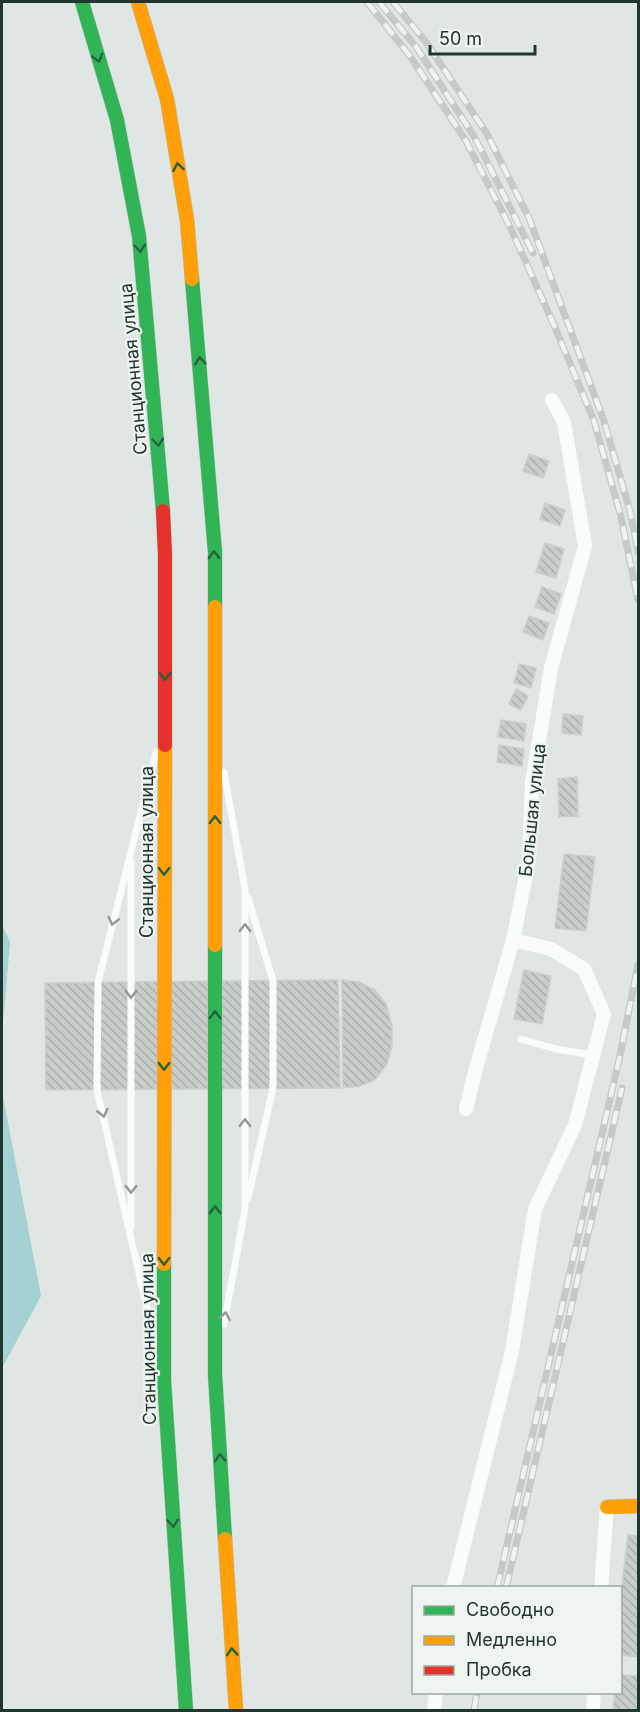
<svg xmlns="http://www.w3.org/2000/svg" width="640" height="1712" viewBox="0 0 640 1712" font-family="Inter,sans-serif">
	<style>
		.water { fill: #a4d1d1 }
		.building { fill: url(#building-back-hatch); stroke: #c9cfcc; stroke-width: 1.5 }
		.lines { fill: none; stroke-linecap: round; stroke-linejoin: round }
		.fast-casing { stroke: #bac2be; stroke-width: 15 }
		.slow-casing { stroke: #bac2be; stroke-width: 15 }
		.jam-casing { stroke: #bac2be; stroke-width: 15 }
		.lane { stroke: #fafbfb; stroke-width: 7 }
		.street { stroke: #fafbfb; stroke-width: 14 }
		.fast { stroke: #30b455; stroke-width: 14 }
		.slow { stroke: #ff9f0a; stroke-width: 14 }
		.jam { stroke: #e5322d; stroke-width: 14 }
		.rail-casing { stroke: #c5c9c7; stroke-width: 7 }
		.rail { stroke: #eef5f1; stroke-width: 4.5; stroke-dasharray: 14; stroke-linecap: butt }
		.oneway { stroke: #26623c }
		.oneway2 { stroke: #8e9894 }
		.labels { text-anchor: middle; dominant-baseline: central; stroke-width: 4.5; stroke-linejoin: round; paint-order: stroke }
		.street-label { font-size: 18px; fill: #21362e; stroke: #eef5f1 }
	</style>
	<defs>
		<pattern id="building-back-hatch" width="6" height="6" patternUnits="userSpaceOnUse" patternTransform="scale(1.5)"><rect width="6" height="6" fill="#c8cdca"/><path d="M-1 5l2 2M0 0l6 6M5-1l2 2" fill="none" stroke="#acb1ae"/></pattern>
	</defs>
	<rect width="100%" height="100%" fill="#e0e6e3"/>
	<g class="water">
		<path d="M2,925L10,942L2,1034Z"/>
		<path d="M2,1091L41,1296L2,1368Z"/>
	</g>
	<g class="building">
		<path d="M529,454L549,461L543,478L523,471Z"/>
		<path d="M545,503L565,510L560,526L540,519Z"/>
		<path d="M545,543L564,549L556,578L536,572Z"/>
		<path d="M542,587L561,594L554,614L535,607Z"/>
		<path d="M529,616L549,623L543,640L523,632Z"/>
		<path d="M519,664L536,668L531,688L514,683Z"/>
		<path d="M516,689L528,696L521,710L509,704Z"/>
		<path d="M563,714L583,716L581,735L562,733Z"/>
		<path d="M501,720L526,724L524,741L498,737Z"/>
		<path d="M499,745L524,749L522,766L497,762Z"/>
		<path d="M577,777L578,816L559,817L558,779Z"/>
		<path d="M564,854L595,857L586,931L555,928Z"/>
		<path d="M524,970L551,976L542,1024L514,1019Z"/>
		<path d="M338,980L340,1088L46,1090L45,983Z"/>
		<path d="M342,980L359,982L375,990L386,1004L392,1026V1045L387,1064L375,1080L360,1086L343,1088Z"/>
		<path d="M628,1535L638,1536V1657L620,1655V1602Z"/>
		<path d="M620,1675L638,1676V1710H613L615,1692H620Z"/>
	</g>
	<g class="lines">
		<defs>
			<g id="fast">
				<path d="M82,2L117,120L139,236L163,511"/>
				<path d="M192,279L215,552V607"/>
				<path d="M215,945V1374L225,1539"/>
				<path d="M164,1264V1381L186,1710"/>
			</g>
			<g id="slow">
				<path d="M138,2L167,99L187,220L192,279"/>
				<path d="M215,607V945"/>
				<path d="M164,1264L165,745"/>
				<path d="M607,1507L638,1506"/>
				<path d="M225,1539L236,1710"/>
			</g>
			<path id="jam" d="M163,511L165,555V745"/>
		</defs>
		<use href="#fast" class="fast-casing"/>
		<use href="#slow" class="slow-casing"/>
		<use href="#jam" class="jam-casing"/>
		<g class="lane">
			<path d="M131,863V1227"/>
			<path d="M521,1039L556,1049L594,1055"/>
			<path d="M248,1198L273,1088V981L248,898"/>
			<path d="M224,1324L245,1209V889L224,772"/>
			<path d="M155,1343L97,1090L98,982L156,753"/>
		</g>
		<g class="street">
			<path d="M466,1109L476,1068L513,940L529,860L532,783L551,668L585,546L564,422L552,400"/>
			<path d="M453,1588L512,1351L535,1209L575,1125L604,1014L584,969L551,949L513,940"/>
			<path d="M601,1588L607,1507"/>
			<path d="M434,1710L436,1692"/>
			<path d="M593,1710L594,1692"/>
		</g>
		<use href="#fast" class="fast"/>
		<use href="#slow" class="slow"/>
		<use href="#jam" class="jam"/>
		<defs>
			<g id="rail">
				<path d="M367,2L410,56L466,141L511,229L554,325L594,421L621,517L638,600"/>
				<path d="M379,2L417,48L475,138L533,253"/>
				<path d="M393,2L426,42L487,134L529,218L604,421L630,511L638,551"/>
				<path d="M497,1588L619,1060L638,965"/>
				<path d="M506,1588L622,1088"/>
				<path d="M474,1710L477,1692"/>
			</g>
		</defs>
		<use href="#rail" class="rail-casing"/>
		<use href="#rail" class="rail"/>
	</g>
	<defs><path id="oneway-chevron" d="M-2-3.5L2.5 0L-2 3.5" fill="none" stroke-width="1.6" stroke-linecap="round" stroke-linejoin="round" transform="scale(1.5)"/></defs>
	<g class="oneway">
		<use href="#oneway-chevron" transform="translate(98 58) rotate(74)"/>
		<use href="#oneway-chevron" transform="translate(178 167) rotate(-100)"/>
		<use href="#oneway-chevron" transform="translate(140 248) rotate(85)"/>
		<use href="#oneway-chevron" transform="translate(200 361) rotate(-95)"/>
		<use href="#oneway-chevron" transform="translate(158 442) rotate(85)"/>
		<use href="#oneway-chevron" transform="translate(214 555) rotate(-91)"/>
		<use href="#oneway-chevron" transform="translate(165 676) rotate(90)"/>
		<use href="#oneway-chevron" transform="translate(215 820) rotate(-90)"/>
		<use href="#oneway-chevron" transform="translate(164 871) rotate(90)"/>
		<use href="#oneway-chevron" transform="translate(215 1015) rotate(-90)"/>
		<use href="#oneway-chevron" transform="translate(164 1066) rotate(90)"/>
		<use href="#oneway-chevron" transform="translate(215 1210) rotate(-90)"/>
		<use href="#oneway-chevron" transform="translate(164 1261) rotate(90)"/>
		<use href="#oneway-chevron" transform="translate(220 1458) rotate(-94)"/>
		<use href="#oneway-chevron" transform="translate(173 1523) rotate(86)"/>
		<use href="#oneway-chevron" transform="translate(232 1652) rotate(-94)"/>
	</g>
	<g class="oneway2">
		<use href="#oneway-chevron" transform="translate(113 921) rotate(104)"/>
		<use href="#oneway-chevron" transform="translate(245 928) rotate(-90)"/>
		<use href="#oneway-chevron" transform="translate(131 994) rotate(90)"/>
		<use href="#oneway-chevron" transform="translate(103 1113) rotate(77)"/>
		<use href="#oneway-chevron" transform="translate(245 1123) rotate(-90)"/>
		<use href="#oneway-chevron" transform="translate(131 1189) rotate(90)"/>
		<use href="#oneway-chevron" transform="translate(225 1316) rotate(-80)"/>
	</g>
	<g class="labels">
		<g class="street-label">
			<text transform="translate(133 369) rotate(-95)">Станционная улица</text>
			<text transform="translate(532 810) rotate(-84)">Большая улица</text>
			<text transform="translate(146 852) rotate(-90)">Станционная улица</text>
			<text transform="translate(148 1339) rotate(-91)">Станционная улица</text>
		</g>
	</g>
	<rect width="640" height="1712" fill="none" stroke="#21362e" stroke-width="6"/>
	<rect x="412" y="1586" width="210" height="108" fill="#eef5f1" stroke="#9ca9a3" stroke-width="1.5"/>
	<rect x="424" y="1606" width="30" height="9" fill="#30b455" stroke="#9ca9a3" stroke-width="1.5"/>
	<text x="466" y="1616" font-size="18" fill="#21362e">Свободно</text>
	<rect x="424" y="1636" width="30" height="9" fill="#ff9f0a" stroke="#9ca9a3" stroke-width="1.5"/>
	<text x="466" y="1646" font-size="18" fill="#21362e">Медленно</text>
	<rect x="424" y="1666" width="30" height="9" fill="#e5322d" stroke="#9ca9a3" stroke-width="1.5"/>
	<text x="466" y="1676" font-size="18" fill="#21362e">Пробка</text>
	<path d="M430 45v9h105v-9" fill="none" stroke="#21362e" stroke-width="3"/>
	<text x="439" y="45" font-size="18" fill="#21362e" stroke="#eef5f1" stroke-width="4.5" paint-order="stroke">50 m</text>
</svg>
